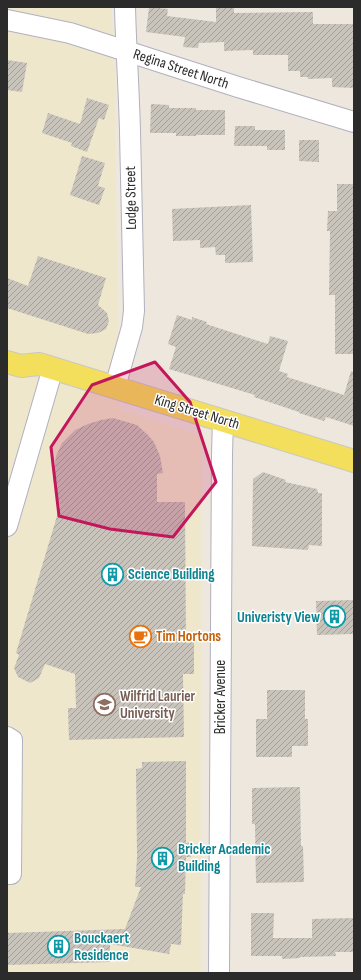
<svg xmlns="http://www.w3.org/2000/svg" width="361" height="980" viewBox="0 0 361 980" font-family="'Sofia Sans Condensed',sans-serif">
	<style>
		.education { fill: #efe7cc }
		.building { fill: url(#building-hatch) }
		.lines { fill: none; stroke-linecap: round; stroke-linejoin: round }
		.minor-casing { stroke: #b1b1bf; stroke-width: 22 }
		.major-casing { stroke: #c8c8c8; stroke-width: 24 }
		.minor { stroke: #fff; stroke-width: 20 }
		.major { stroke: #f3df5b; stroke-width: 22 }
		.marked { fill: #c2185b; fill-opacity: 0.2; stroke: #c2185b; stroke-width: 3; stroke-linejoin: round }
		.labels { text-anchor: middle; dominant-baseline: central; stroke-width: 3; stroke-linejoin: round; paint-order: stroke }
		.street-label { font-size: 15px; fill: #2b2b2b; stroke: #fff }
		.culture-label { font-size: 15px; font-weight: bold; fill: #0d838f; stroke: #fff; text-anchor: start }
		.food-label { font-size: 15px; font-weight: bold; fill: #c56008; stroke: #fff; text-anchor: start }
		.education-label { font-size: 15px; font-weight: bold; fill: #785e54; stroke: #fff; text-anchor: start }
	</style>
	<defs>
		<pattern id="building-hatch" width="6" height="6" patternUnits="userSpaceOnUse"><rect width="6" height="6" fill="#c8c4bc"/><path d="M-1 1l2-2M0 6l6-6M5 7l2-2" fill="none" stroke="#a39f99"/></pattern>
	</defs>
	<rect width="100%" height="100%" fill="#ede7dd"/>
	<path class="education" d="M7,7H111L115,71L116,190L119,409L202,436L201,973H7Z"/>
	<g class="building">
		<path d="M149,7L168,9L167,16L216,22V7H234V13L313,12V24H354V88L332,87V78L308,79V77H300V71H288V55H253V50L224,51V42L199,43L198,48L183,47L185,37L146,32Z"/>
		<path d="M7,60L27,63L22,92L7,90Z"/>
		<path d="M87,98L109,105L104,120L99,118L87,152L71,146L72,143L42,133L48,113L80,124Z"/>
		<path d="M151,104L169,105V108H196V110H225V135H196V136H176V133H150Z"/>
		<path d="M235,126H255V130H285V150H267V146H234Z"/>
		<path d="M299,140H319V162L299,161Z"/>
		<path d="M82,156L105,163L98,186L105,188L99,205L70,195Z"/>
		<path d="M337,184H354V354H335V295H329L330,231H327L328,211H337Z"/>
		<path d="M251,205L253,262L225,263V255H216L215,247L200,248V240L173,241L172,209Z"/>
		<path d="M38,256L106,278L98,305L107,313L109,321L106,329L98,333L88,334L7,308V278L28,286Z"/>
		<path d="M177,315L192,320V317L207,322L206,324L268,344L270,336L288,341L279,371L288,374L287,377L344,395L351,371L354,372V426L326,417L324,421L299,413V412L254,397L255,395L169,369L176,347L168,344Z"/>
		<path d="M113,418L137,425L147,434L154,442L160,456L163,473L157,474V502H185L186,643L194,642V674H183L184,737L69,740L68,708H76L75,674L45,664L39,678L30,683L18,677L14,668L19,655L16,653L60,506L53,478L56,456L62,443L75,430L88,424L101,420Z"/>
		<path d="M263,472L286,480L285,482L317,489L318,493H322V546L309,545L308,550L252,546L253,479Z"/>
		<path d="M354,600V634L317,635L316,601Z"/>
		<path d="M267,690H305V719H308V746H292V757H256V719H267Z"/>
		<path d="M186,761V843L191,842V857H186L185,894H183L181,945L171,944L169,954L110,944V962L7,965V933L125,929L141,887H135L137,858L136,769L142,768V762Z"/>
		<path d="M300,787L301,846H303L304,882L256,883L255,824H252V788Z"/>
		<path d="M251,913H274L273,938H312V919L354,918V952H335L336,956L300,957V958L282,959V956H251Z"/>
	</g>
	<g class="lines">
		<defs>
			<g id="minor">
				<path d="M7,20L70,33L238,87L354,122"/>
				<path d="M115,387L132,327L134,311C133,251 131,191 130,132C129,90 126,49 125,7"/>
				<path d="M7,526L53,368"/>
				<path d="M7,737L12,740L11,874H7"/>
				<path d="M219,973L222,454L223,420"/>
			</g>
			<path id="major" d="M7,362L21,366L39,364L354,461"/>
		</defs>
		<use href="#minor" class="minor-casing"/>
		<use href="#major" class="major-casing"/>
		<use href="#minor" class="minor"/>
		<use href="#major" class="major"/>
	</g>
	<path class="marked" d="M155,362L190,402L216,482L173,537L110,529L59,516L51,447L92,385Z"/>
	<defs>
		<symbol id="building-ring" viewBox="-11 -11 22 22"><circle r="9.5" fill="#fff" stroke="#0f9aa8" stroke-width="1.5"/><path d="M-4-6H4V6H1V3H-1V6H-4ZM-2.5-4.3h1.7v1.8h-1.7ZM.8-4.3h1.7v1.8H.8ZM-2.5-1h1.7V.8h-1.7ZM.8-1h1.7V.8H.8Z" fill="#0f9aa8"/></symbol>
		<symbol id="cafe-ring" viewBox="-11 -11 22 22"><circle r="9.5" fill="#fff" stroke="#e8710a" stroke-width="1.5"/><path d="M-5.5-4.5H6V0H3Q3 3.5 0 3.5H-2.5Q-5.5 3.5-5.5 0ZM3-3.2v2h1.7v-2ZM-6 4.5H4V6H-6Z" fill="#e8710a"/></symbol>
		<symbol id="university-ring" viewBox="-11 -11 22 22"><circle r="9.5" fill="#fff" stroke="#8d6e63" stroke-width="1.5"/><path d="M0-5L7-2L0 1L-7-2ZM-4 1L0 2.5L4 1V4Q0 6-4 4Z" fill="#8d6e63"/></symbol>
	</defs>
	<g fill-rule="evenodd">
		<use href="#building-ring" x="100" y="562" width="25" height="25"/>
		<use href="#building-ring" x="322" y="604" width="25" height="25"/>
		<use href="#cafe-ring" x="128" y="624" width="25" height="25"/>
		<use href="#university-ring" x="92" y="692" width="25" height="25"/>
		<use href="#building-ring" x="150" y="846" width="25" height="25"/>
		<use href="#building-ring" x="46" y="934" width="25" height="25"/>
	</g>
	<g class="labels">
		<g class="street-label">
			<text transform="translate(181 69) rotate(18)">Regina Street North</text>
			<text transform="translate(131 198) rotate(-91)">Lodge Street</text>
			<text transform="translate(197 412) rotate(17)">King Street North</text>
			<text transform="translate(220 697) rotate(-90)">Bricker Avenue</text>
		</g>
		<g class="culture-label">
			<text x="128" y="574">Science Building</text>
			<text x="320" y="617" text-anchor="end">Univeristy View</text>
			<text x="178" y="849">Bricker Academic<tspan x="178" dy="17">Building</tspan></text>
			<text x="74" y="938">Bouckaert<tspan x="74" dy="17">Residence</tspan></text>
		</g>
		<g class="food-label">
			<text x="156" y="636">Tim Hortons</text>
		</g>
		<g class="education-label">
			<text x="120" y="696">Wilfrid Laurier<tspan x="120" dy="17">University</tspan></text>
		</g>
	</g>
	<rect width="361" height="980" fill="none" stroke="#2b2b2b" stroke-width="16"/>
</svg>
